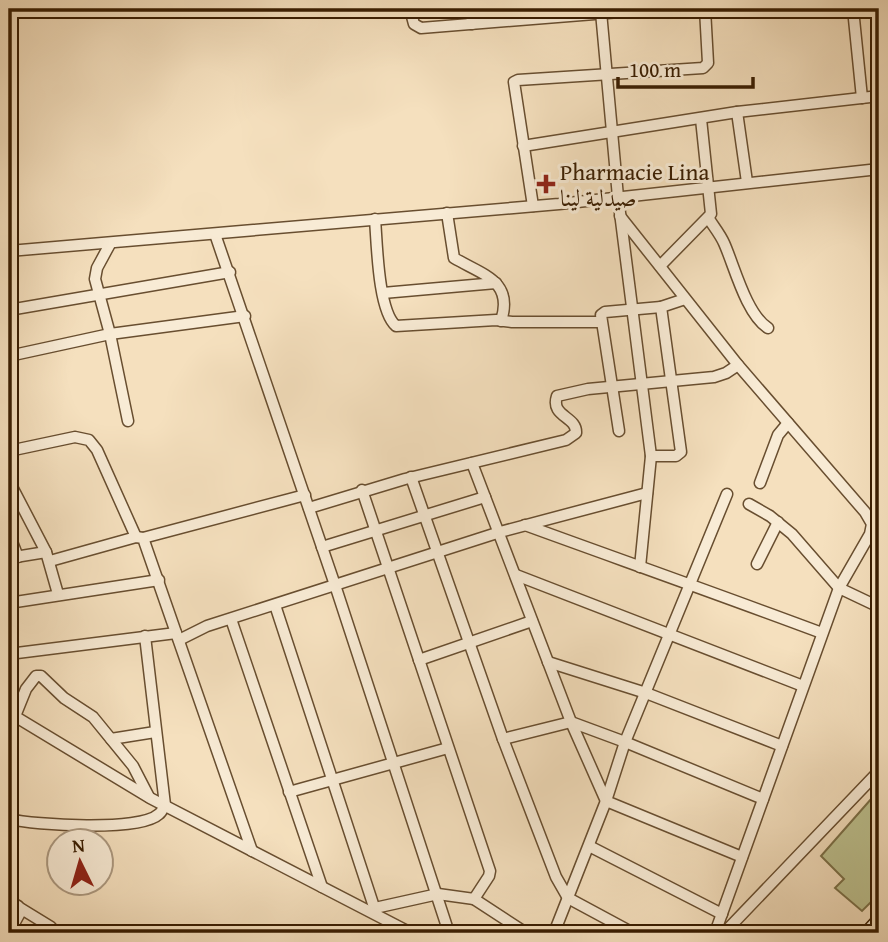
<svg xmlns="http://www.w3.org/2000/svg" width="888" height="942" viewBox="0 0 888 942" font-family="'Gentium Book Plus',Amiri,serif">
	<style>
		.green { fill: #bdc290; stroke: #7b7048; stroke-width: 2 }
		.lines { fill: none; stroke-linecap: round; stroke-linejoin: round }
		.street-casing { stroke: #684e30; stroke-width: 13 }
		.secondary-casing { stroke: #391d01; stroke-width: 17 }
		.street { stroke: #f8ebd5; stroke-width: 10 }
		.secondary { stroke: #f8ebd5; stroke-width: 14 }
		.poi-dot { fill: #8f2418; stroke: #f8ebd5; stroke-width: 2.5 }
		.labels { text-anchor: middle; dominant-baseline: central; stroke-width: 6; stroke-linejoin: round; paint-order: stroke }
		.poi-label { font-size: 23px; fill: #391d01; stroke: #f8ebd5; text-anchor: start }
	</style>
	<rect width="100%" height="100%" fill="#f5e0be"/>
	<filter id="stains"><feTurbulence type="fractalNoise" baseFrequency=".00286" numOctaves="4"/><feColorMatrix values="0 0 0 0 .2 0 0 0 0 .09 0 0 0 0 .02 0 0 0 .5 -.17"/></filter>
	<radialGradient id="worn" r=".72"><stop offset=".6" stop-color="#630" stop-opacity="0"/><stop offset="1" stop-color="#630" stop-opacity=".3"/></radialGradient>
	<path class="green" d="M879,790V894L862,911L835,888L844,879L821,856Z"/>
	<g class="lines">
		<defs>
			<g id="street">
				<path d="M410,9L414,24L421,28L657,9"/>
				<path d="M471,9L472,24"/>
				<path d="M853,9L862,98"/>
				<path d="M601,12L618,197L651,456L640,567"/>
				<path d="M737,112L747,182"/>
				<path d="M523,146L737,112L879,96"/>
				<path d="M533,206L514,82L518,80L703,68L708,63L705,9"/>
				<path d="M447,213L454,258C483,275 514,281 501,321"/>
				<path d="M620,216L738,365L865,512L872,524L870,534L839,588L715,933"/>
				<path d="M375,219C377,243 378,311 396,326L496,320L512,322H601"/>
				<path d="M709,219C714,227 720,234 724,243C734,265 746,314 768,328"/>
				<path d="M215,234L335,585L449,933"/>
				<path d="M110,244L97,268L95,279L110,334L128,421"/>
				<path d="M9,251L559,204L879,169"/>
				<path d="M660,266L711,214L701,119"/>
				<path d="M383,293L496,283"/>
				<path d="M9,310L230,272"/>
				<path d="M9,356L110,334L245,316"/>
				<path d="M619,431L601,315L605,312L661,307"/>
				<path d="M9,451L75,437L89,440L97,450L136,537"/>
				<path d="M651,456H676L681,452L661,307L685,299"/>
				<path d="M472,463L571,722L606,801L742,857"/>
				<path d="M411,477L503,739L556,877L568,898L633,933"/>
				<path d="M9,481L46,552L58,594"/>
				<path d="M760,483L778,435L788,423"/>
				<path d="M362,490L490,871L489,876L474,899L438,894L375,908"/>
				<path d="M749,504L770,516L792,534L839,588L879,607"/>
				<path d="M309,508L405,479L566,440L576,433C577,416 550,417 557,396L588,389L714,377L726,373L738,365"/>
				<path d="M525,525C624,561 723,596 822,633"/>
				<path d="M9,534L18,557"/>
				<path d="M143,538L305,495"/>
				<path d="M322,547L485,497"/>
				<path d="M9,558L46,552"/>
				<path d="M50,561L136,537L143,538L252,851"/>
				<path d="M757,564L778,522"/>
				<path d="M516,575L803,686"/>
				<path d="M9,603L159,580"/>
				<path d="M275,605L376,913"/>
				<path d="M231,619L322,887"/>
				<path d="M179,640L207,626L500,532L647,493"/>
				<path d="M9,654L176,633"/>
				<path d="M419,660L532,621"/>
				<path d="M548,662L646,693L782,746"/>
				<path d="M16,717L150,798L411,933"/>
				<path d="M9,731L26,689L36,676H41L64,698L93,717L133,766L149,797"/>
				<path d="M111,739L155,732"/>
				<path d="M503,739L571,722L625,742L763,799"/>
				<path d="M289,792L448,748"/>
				<path d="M9,819C35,825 140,832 159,814C162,812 163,808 165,805L145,636"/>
				<path d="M589,846L722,914"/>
				<path d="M474,899L526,933"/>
				<path d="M9,901L18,906L21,911L9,933"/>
				<path d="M20,908L51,927L52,933"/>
				<path d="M554,933L606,801L625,742L727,494"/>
				<path d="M724,933L879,771"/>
			</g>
			<path id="secondary" d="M868,933L879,921"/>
		</defs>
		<use href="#street" class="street-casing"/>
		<use href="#secondary" class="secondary-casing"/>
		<use href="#street" class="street"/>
		<use href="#secondary" class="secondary"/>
	</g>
	<path class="poi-dot" d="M542.5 173.5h7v7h7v7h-7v7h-7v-7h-7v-7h7z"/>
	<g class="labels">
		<g class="poi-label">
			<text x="560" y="171">Pharmacie Lina<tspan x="560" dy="26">صيدلية لينا</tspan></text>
		</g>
	</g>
	<rect width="888" height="942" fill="none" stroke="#f5e0be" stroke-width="35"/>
	<rect x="10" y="10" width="867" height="921" fill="none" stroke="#391d01" stroke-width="3.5"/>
	<rect x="18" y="18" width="853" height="907" fill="none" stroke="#391d01" stroke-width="2"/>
	<g transform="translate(80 862) rotate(355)"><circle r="33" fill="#f8ebd5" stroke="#ac9980" stroke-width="2"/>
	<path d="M0-5L12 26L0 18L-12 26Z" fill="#8f2418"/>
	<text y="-10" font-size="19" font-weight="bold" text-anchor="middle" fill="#391d01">N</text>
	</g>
	<path d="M618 77v10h135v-10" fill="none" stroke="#391d01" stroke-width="3.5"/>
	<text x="629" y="77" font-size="21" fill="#391d01" stroke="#f8ebd5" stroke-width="5" paint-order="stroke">100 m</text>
	<rect width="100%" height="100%" filter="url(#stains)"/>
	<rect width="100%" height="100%" fill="url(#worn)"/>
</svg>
